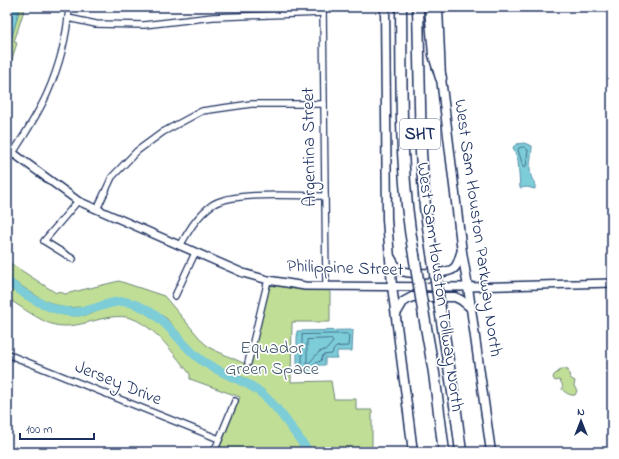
<svg xmlns="http://www.w3.org/2000/svg" width="619" height="459" viewBox="0 0 619 459" font-family="'Indie Flower',sans-serif">
	<style>
		.green { fill: #c1de96; stroke: #6e867a }
		.water { fill: #7dcdd8; stroke: #568ea7 }
		.lines { fill: none; stroke-linecap: round; stroke-linejoin: round }
		.shore { stroke: #426e8f; stroke-width: 1 }
		.river { stroke: #7dcdd8; stroke-width: 9 }
		.minor-casing { stroke: #1b2f5e; stroke-width: 8 }
		.tertiary-casing { stroke: #1b2f5e; stroke-width: 10 }
		.secondary-casing { stroke: #1b2f5e; stroke-width: 11 }
		.motorway-casing { stroke: #1b2f5e; stroke-width: 13 }
		.minor { stroke: #fff; stroke-width: 5.5 }
		.tertiary { stroke: #fff; stroke-width: 7 }
		.secondary { stroke: #fff; stroke-width: 8 }
		.motorway { stroke: #fff; stroke-width: 10 }
		.motorway-bridge-casing { stroke: #1b2f5e; stroke-width: 13; stroke-linecap: butt }
		.motorway-bridge { stroke: #fff; stroke-width: 10 }
		.labels { text-anchor: middle; dominant-baseline: central; stroke-width: 3.5; stroke-linejoin: round; paint-order: stroke }
		.shield { fill: #fff; stroke: #5f6d8e; stroke-width: 1 }
		.shield-label { font-size: 17px; font-weight: bold; fill: #1b2f5e }
		.street-label { font-size: 18px; fill: #1b2f5e; stroke: #fff }
		.park-label { font-size: 18px; fill: #445b6c; stroke: #fff }
	</style>
	<rect width="100%" height="100%" fill="#fff"/>
	<filter id="ink" filterUnits="userSpaceOnUse"><feTurbulence type="fractalNoise" baseFrequency=".025" numOctaves="2"/><feDisplacementMap in="SourceGraphic" scale="8" xChannelSelector="R" yChannelSelector="G"/><feConvolveMatrix kernelMatrix="1 2 1 2 8 2 1 2 1" color-interpolation-filters="sRGB"/></filter>
	<g filter="url(#ink)">
		<g class="green">
			<path d="M7,7H25L14,42L17,43L7,75Z"/>
			<path d="M7,261L56,293L58,291L65,294L119,281L164,296L204,343L212,349L250,366L269,287L273,285L303,289H330V322H292L291,382L331,381L334,399H356V410H372V452H311L276,403L265,391L243,377L211,363L198,354L166,318L151,309L129,300L119,299L94,306L65,308L43,300L7,277Z"/>
			<path d="M7,286C30,303 61,322 90,314C102,310 113,303 125,305C159,311 177,346 203,365C222,379 245,383 263,399C279,414 291,434 304,452H218L240,397L190,379V374C175,356 159,331 136,320C110,308 82,331 55,325C41,322 20,306 7,298Z"/>
			<path d="M562,369L568,370L570,378L575,381L574,386L577,391L575,395C570,396 564,392 562,389C563,385 562,383 559,380L555,381L553,378L554,375Z"/>
		</g>
		<g class="water">
			<path d="M7,7H20L7,56Z"/>
			<path d="M524,143L532,146C532,157 526,174 535,183V189L527,187L520,188L518,160L513,147L517,144Z"/>
			<path d="M353,330L352,351H337V358H325V365H318V374L297,373V331Z"/>
		</g>
		<g class="lines">
			<g class="shore">
				<path d="M524,147L528,150L526,166L525,168L523,166L518,150L519,148Z"/>
				<path d="M347,334L349,336L348,346C339,347 335,344 332,354L323,355L321,361L315,363L313,369H302V335Z"/>
				<path d="M331,339L333,342L327,349L319,352L309,363H307V340Z"/>
			</g>
			<path class="river" d="M7,281C26,296 58,317 84,311C96,309 115,299 128,302C161,311 172,334 196,356C212,370 233,376 251,386C274,399 293,431 309,452"/>
			<defs>
				<g id="minor">
					<path d="M323,7L326,286"/>
					<path d="M68,18L96,24L144,25L213,17L323,13"/>
					<path d="M13,153C25,134 38,114 47,94C59,67 67,36 69,7"/>
					<path d="M97,209L112,177L137,151L163,132L202,111L251,104H324"/>
					<path d="M180,246C189,230 197,216 212,205C232,191 300,196 325,196"/>
					<path d="M73,259L44,241L78,201"/>
					<path d="M175,296L195,253"/>
					<path d="M7,354L219,439"/>
					<path d="M248,363L268,280"/>
					<path d="M214,452L235,401"/>
				</g>
				<path id="tertiary" d="M7,159L13,153L78,201L243,273L268,280L305,286L468,287L612,283"/>
				<g id="secondary">
					<path d="M385,7L387,219L392,286L413,452"/>
					<path d="M438,7L441,78L462,252L468,287L491,452"/>
					<path d="M391,258C393,262 397,268 400,270C407,275 446,274 453,269C458,266 459,258 461,253"/>
					<path d="M396,314L403,302L412,297H455L461,300L471,308"/>
				</g>
				<g id="motorway">
					<path d="M401,7C402,90 399,173 414,255"/>
					<path d="M418,7L421,153L425,207L433,260"/>
					<path d="M430,7L434,55L441,78"/>
					<path d="M440,309L456,412L461,452"/>
					<path d="M424,316L434,373L444,452"/>
				</g>
			</defs>
			<use href="#minor" class="minor-casing"/>
			<use href="#tertiary" class="tertiary-casing"/>
			<use href="#secondary" class="secondary-casing"/>
			<use href="#motorway" class="motorway-casing"/>
			<use href="#minor" class="minor"/>
			<use href="#tertiary" class="tertiary"/>
			<use href="#secondary" class="secondary"/>
			<use href="#motorway" class="motorway"/>
			<defs>
				<g id="motorway-bridge">
					<path d="M414,255L424,316"/>
					<path d="M433,260L440,309"/>
				</g>
			</defs>
			<use href="#motorway-bridge" class="motorway-bridge-casing"/>
			<use href="#motorway-bridge" class="motorway-bridge"/>
		</g>
	</g>
	<g class="labels">
		<rect class="shield" x="400" y="119" width="40" height="30" rx="3"/>
		<g class="shield-label">
			<text x="420" y="134">SHT</text>
		</g>
		<g class="street-label">
			<text transform="translate(310 147) rotate(-91)">Argentina Street</text>
			<text transform="translate(477 228) rotate(82)">West Sam Houston Parkway North</text>
			<text transform="translate(345 269) rotate(2)">Philippine Street</text>
			<text transform="translate(439 287) rotate(82)">West Sam Houston Tollway North</text>
			<text transform="translate(118 384) rotate(22)">Jersey Drive</text>
		</g>
		<g class="park-label">
			<text x="272" y="349">Equador<tspan x="272" dy="21">Green Space</tspan></text>
		</g>
	</g>
	<rect width="619" height="459" fill="none" stroke="#fff" stroke-width="24"/>
	<rect x="12" y="12" width="595" height="435" fill="none" stroke="#1b2f5e" stroke-width="1.5" filter="url(#ink)"/>
	<g transform="translate(581 421)" stroke="#ffffff" stroke-width="3" paint-order="stroke">
	<path d="M0-3L7 15L0 10L-7 15Z" fill="#1b2f5e"/>
	<text y="-6" font-size="11" font-weight="bold" text-anchor="middle" fill="#1b2f5e">N</text>
	</g>
	<path d="M20 433v6h74v-6" fill="none" stroke="#1b2f5e" stroke-width="2"/>
	<text x="26" y="433" font-size="12" fill="#1b2f5e" stroke="#ffffff" stroke-width="3" paint-order="stroke">100 m</text>
</svg>
